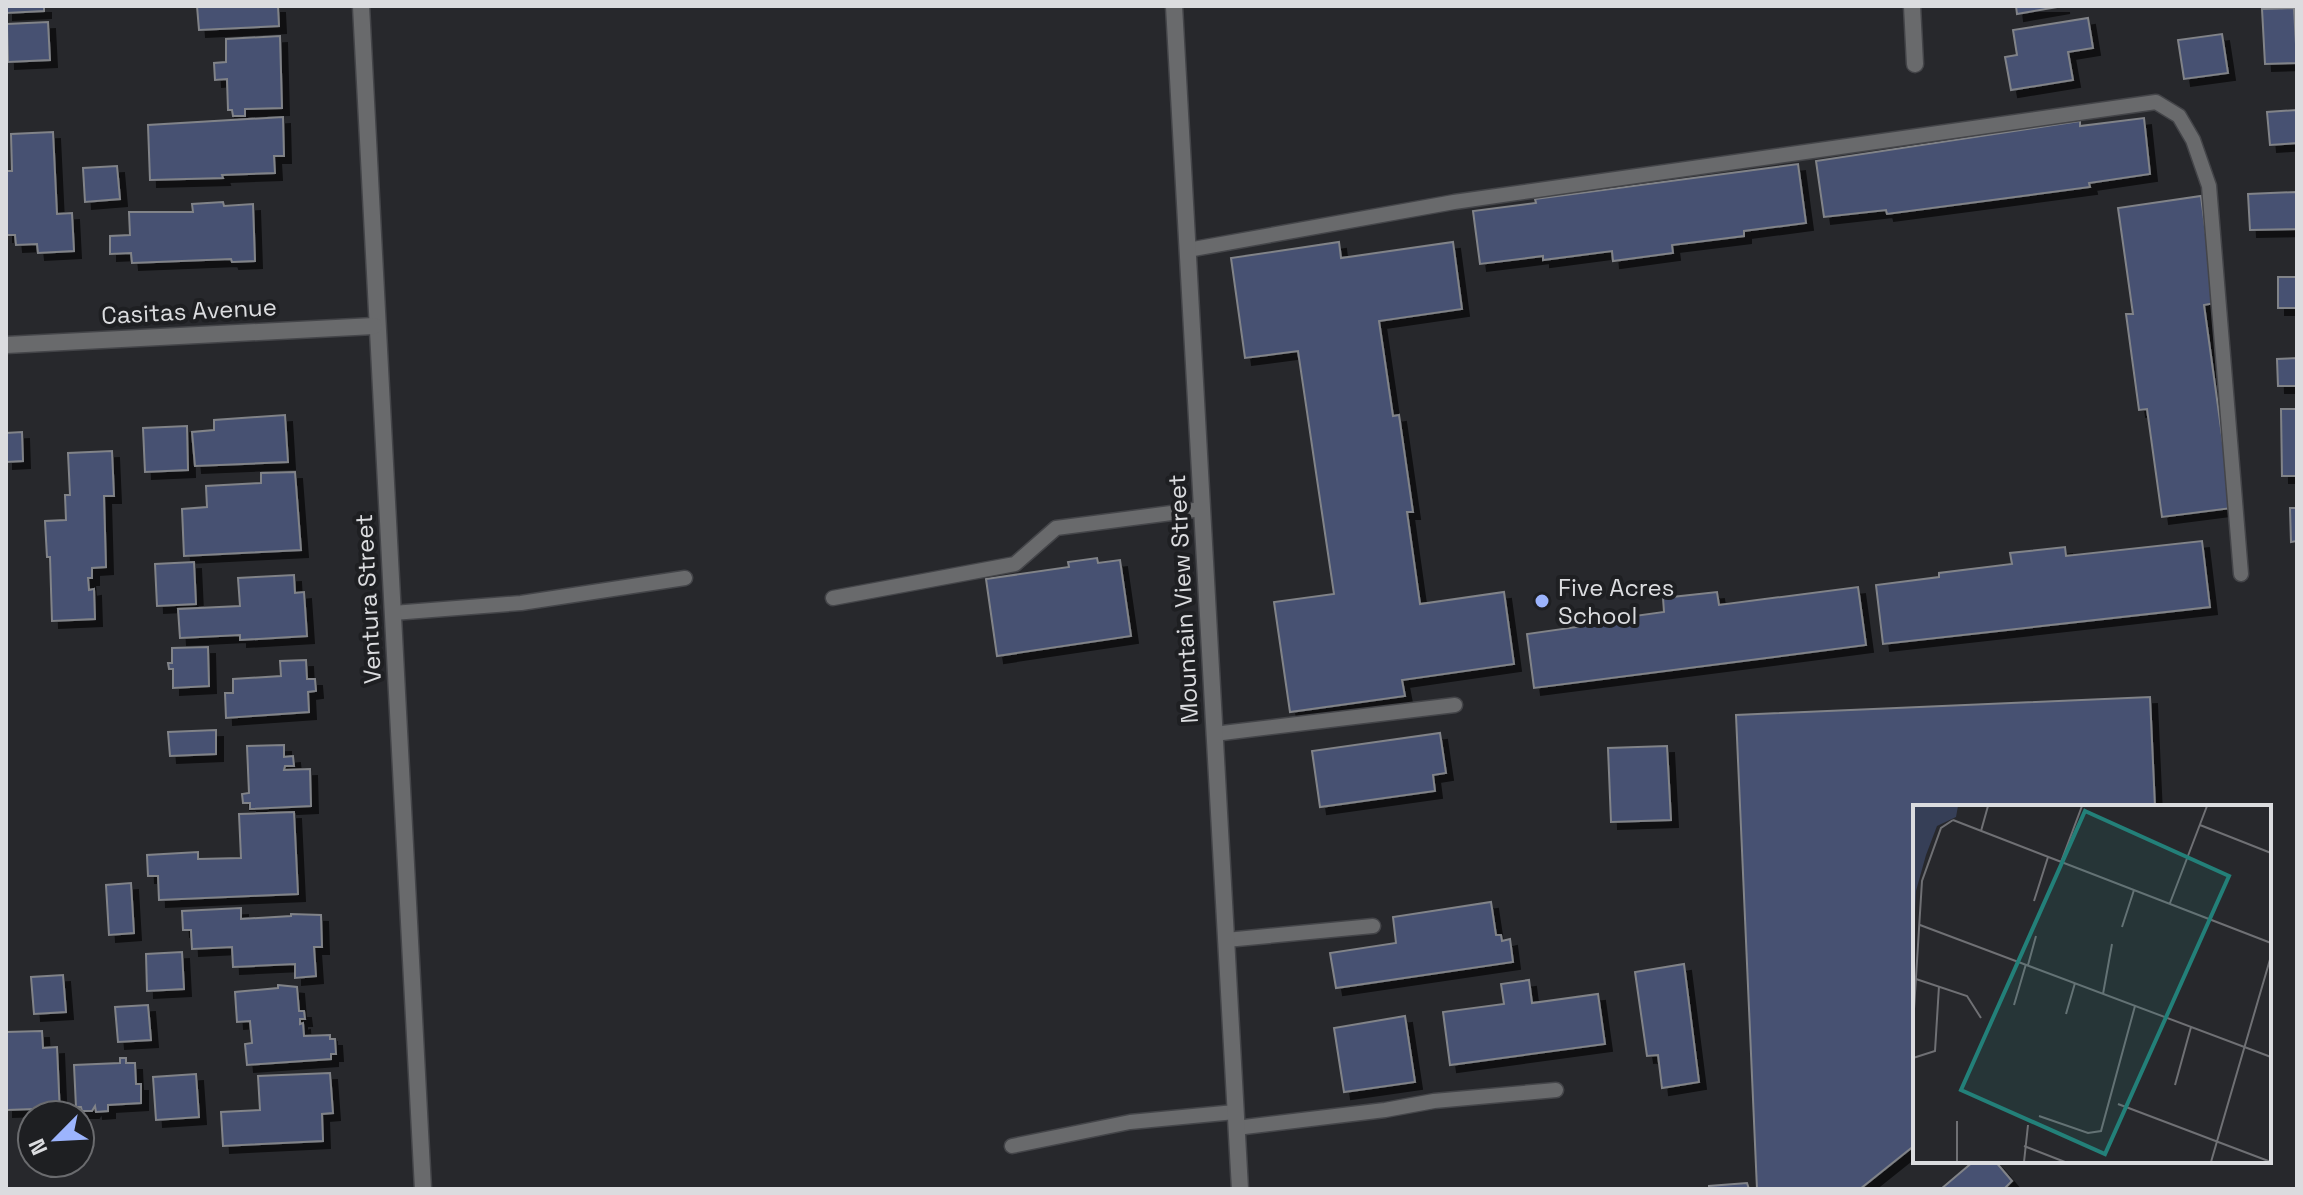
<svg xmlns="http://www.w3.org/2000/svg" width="2303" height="1195" viewBox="0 0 2303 1195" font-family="'Space Grotesk',sans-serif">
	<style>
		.building { fill: #465172; stroke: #818388; stroke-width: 2; filter: url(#shadow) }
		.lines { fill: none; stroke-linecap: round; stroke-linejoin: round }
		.service-casing { stroke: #444549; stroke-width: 17 }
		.minor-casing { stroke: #444549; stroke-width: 19 }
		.tertiary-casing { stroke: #444549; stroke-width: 19 }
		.service { stroke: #696a6c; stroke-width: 14 }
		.minor { stroke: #696a6c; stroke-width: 16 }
		.tertiary { stroke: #696a6c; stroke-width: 16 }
		.poi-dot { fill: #9cb4fd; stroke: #1e1f22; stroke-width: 3 }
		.labels { text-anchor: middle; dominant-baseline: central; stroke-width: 8; stroke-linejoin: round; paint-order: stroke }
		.street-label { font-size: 24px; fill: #dbdcdf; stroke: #1e1f22 }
		.poi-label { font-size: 24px; fill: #dbdcdf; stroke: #1e1f22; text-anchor: start }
		.inset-road { fill: none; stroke: #6f7074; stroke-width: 2 }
		.view { fill: #238079; fill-opacity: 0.15; stroke: #238079; stroke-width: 4 }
		.inset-edge { fill: none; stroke: #dbdcdf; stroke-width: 4 }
	</style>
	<defs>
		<filter id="shadow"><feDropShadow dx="7" dy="7" stdDeviation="0" flood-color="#0009"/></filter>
	</defs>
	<rect width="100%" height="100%" fill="#27282c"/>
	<g class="building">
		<path d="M6,6H44V11L6,13Z"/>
		<path d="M197,6H278L279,26L199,30Z"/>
		<path d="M2016,6H2063L2017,14Z"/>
		<path d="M2294,8L2297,63L2265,64L2262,9Z"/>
		<path d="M2088,18L2093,48L2068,52L2073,80L2011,90L2005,57L2017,55L2013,30Z"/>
		<path d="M48,22L50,60L8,62L7,24Z"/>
		<path d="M2222,34L2228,73L2184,79L2178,40Z"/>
		<path d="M280,36L282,108L245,109V116H233L232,110H228L227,79L215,80L214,63L226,62V39Z"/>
		<path d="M2297,110V143L2270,145L2267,112Z"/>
		<path d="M283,117L284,156H274L275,173L222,175L223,178L150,180L148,125Z"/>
		<path d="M2144,118L2150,174L2089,183L2090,187L1887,214L1886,210L1824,217L1816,161L2080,121V126Z"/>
		<path d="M53,132L57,214L72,213L74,251L38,253L37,244L16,245L15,235H6V171H12L11,134Z"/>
		<path d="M1798,164L1806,223L1744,231V236L1672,245L1673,253L1613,261L1612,251L1543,260V256L1480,264L1473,211L1536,203L1535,199Z"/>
		<path d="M117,166L120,199L85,202L83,168Z"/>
		<path d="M2297,192V229L2250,230L2248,194Z"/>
		<path d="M2201,196L2215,303L2204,305L2232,508L2162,517L2147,409L2139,410L2126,314H2133L2118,208Z"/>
		<path d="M223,202L224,206L253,204L255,261L232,262L231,259L132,263L131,253L110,254V236L130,235L129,212H193L192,204Z"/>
		<path d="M1339,242L1341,258L1453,242L1462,309L1379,321L1393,416L1399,415L1413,512H1407L1420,604L1504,592L1514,664L1402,680L1405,696L1290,712L1274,602L1334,594L1298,351L1245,358L1231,258Z"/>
		<rect x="2278" y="277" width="19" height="31"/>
		<path d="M2297,358V386H2278L2277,359Z"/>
		<path d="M2281,409H2297V476H2282Z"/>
		<path d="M285,415L288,462L195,466L192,432L214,430V420Z"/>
		<path d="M187,426L188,470L145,472L143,428Z"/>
		<path d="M22,432L23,461L6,462V433Z"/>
		<path d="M112,451L114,496H104L106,567L92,568V578H88L89,590L94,589L95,619L52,621L50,557H47L45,521L66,520L65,495H70L68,453Z"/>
		<path d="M295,472L301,550L184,556L182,509L207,507L206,486L261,483V473Z"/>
		<path d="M2290,508H2297V541L2291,542Z"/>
		<path d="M2202,541L2210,607L1883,644L1876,585L1939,577V573L2012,564L2010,553L2065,547L2066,556Z"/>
		<path d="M1097,558L1098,563L1120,560L1131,636L997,656L986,579L1069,567L1068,562Z"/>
		<path d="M194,562L196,604L157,606L155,564Z"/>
		<path d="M294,575L295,593L304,592L307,636L240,640V635L180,638L178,609L240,606L238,578Z"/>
		<path d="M1858,587L1866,645L1534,688L1527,634L1591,625V622L1664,612L1663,598L1717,592L1719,605Z"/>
		<path d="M208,647L209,686L173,688V669H169L168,663H172V648Z"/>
		<path d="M306,660L307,679H315L316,691L308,692L309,712L226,718L225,693H233V679L281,676L280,661Z"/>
		<path d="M2150,697L2155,807H1915V1145L1860,1189H1757L1736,715Z"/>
		<path d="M216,730V754L170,756L168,732Z"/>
		<path d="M1440,733L1446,773L1433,775L1435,791L1320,807L1312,751Z"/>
		<path d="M284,745V757L293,756L294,766H285L284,770L310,769L311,806L250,809V803H243L242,794L249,793L247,746Z"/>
		<path d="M1667,746L1671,820L1611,822L1608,748Z"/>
		<path d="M294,812L298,894L159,900L158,876H148L147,855L198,852V859L241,858L239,814Z"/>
		<path d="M131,883L134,933L109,935L106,885Z"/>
		<path d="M1491,902L1496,935H1501L1502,941L1510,939L1513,962L1336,988L1330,953L1396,943L1393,917Z"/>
		<path d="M241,908V919L291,916V914L321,915L322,947H314L316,976L295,978V964L233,967L232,947L192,949L191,930H183L182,911Z"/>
		<path d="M182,952L184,989L147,991L146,954Z"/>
		<path d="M1684,964L1699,1082L1662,1088L1658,1055L1647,1056L1635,972Z"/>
		<path d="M63,975L66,1012L34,1014L31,977Z"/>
		<path d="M1529,980L1532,1003L1598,994L1605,1044L1450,1065L1443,1012L1504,1004L1501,984Z"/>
		<path d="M278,985L297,987L299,1011H304L305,1019H300V1024L303,1023L304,1036L330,1035V1039H335L336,1054H331V1059L247,1065L245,1044L252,1043L250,1021L237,1022L235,992L278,988Z"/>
		<path d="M148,1005L151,1040L118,1042L115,1007Z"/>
		<path d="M1405,1016L1415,1082L1344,1092L1334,1028Z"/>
		<path d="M42,1031L43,1048L57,1047L60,1115H34V1109L6,1110V1032Z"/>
		<path d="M120,1058H126V1063H135L136,1084H141V1103L108,1105V1111L96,1112L95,1106L92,1111H82L81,1107H76L74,1065L120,1063Z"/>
		<path d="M330,1073L333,1113L322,1114L323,1141L223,1146L221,1112L260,1110L258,1076Z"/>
		<path d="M196,1074L199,1117L156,1120L153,1077Z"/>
		<path d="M1974,1161H1995L2012,1181L2004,1189H1941Z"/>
		<path d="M1747,1183L1749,1189H1709V1186Z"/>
	</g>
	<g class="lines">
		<defs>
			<g id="service">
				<path d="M1188,250L1454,202L2156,102L2179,116L2193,140L2209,186L2241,574"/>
				<path d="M833,598L1015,564L1056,528L1202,509"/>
				<path d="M393,613L521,603L685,578"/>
				<path d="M1214,734L1455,705"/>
				<path d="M1226,940L1373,926"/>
				<path d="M1236,1128L1385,1110L1434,1101L1556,1090"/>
				<path d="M1012,1146L1130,1122L1235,1112"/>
			</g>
			<g id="minor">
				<path d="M1174,6L1240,1189"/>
				<path d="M1912,6L1915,64"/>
			</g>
			<g id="tertiary">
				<path d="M361,6C378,401 402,795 423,1189"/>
				<path d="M6,345L374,326"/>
			</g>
		</defs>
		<use href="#service" class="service-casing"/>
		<use href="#minor" class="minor-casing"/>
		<use href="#tertiary" class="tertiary-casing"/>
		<use href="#service" class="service"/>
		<use href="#minor" class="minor"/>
		<use href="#tertiary" class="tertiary"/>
	</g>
	<circle class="poi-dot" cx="1542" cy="601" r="8"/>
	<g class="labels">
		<g class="street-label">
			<text transform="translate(189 311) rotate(-3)">Casitas Avenue</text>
			<text transform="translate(368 599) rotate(-93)">Ventura Street</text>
			<text transform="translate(1183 599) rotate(-93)">Mountain View Street</text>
		</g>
		<g class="poi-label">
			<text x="1558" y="587">Five Acres<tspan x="1558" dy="28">School</tspan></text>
		</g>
	</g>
	<g transform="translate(1913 805)">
		<rect width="358" height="358" fill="#27282c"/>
		<path d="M0,1H45L43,12L24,21L13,50L3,86L1,127Z" fill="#363f57"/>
		<path class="inset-road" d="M40,15L358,138M287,20L358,48M68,26L75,1M148,57L169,1M121,96L135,52M257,98L294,1M7,120L358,252M209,122L221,85M115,160L123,131M3,174L54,191L68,213M190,189L199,139M101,200L113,159M153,209L162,178M0,220L9,76L28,23L40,15M0,253L22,246L26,181M262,280L278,222M205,299L358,357M126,311L175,328L188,326L222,201M44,316V357M111,341L152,357M111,357L115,320M298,357L358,151"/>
		<path class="view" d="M172,6L316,71L192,349L48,285Z"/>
		<rect width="358" height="358" class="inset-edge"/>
	</g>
	<rect width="2303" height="1195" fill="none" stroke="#dbdcdf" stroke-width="16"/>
	<g transform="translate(56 1139) rotate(246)"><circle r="38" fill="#1e1f22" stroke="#6a6b6e" stroke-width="2"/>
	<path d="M0-6L14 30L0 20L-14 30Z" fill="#9cb4fd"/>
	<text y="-12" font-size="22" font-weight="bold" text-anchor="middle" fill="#dbdcdf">N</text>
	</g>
</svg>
